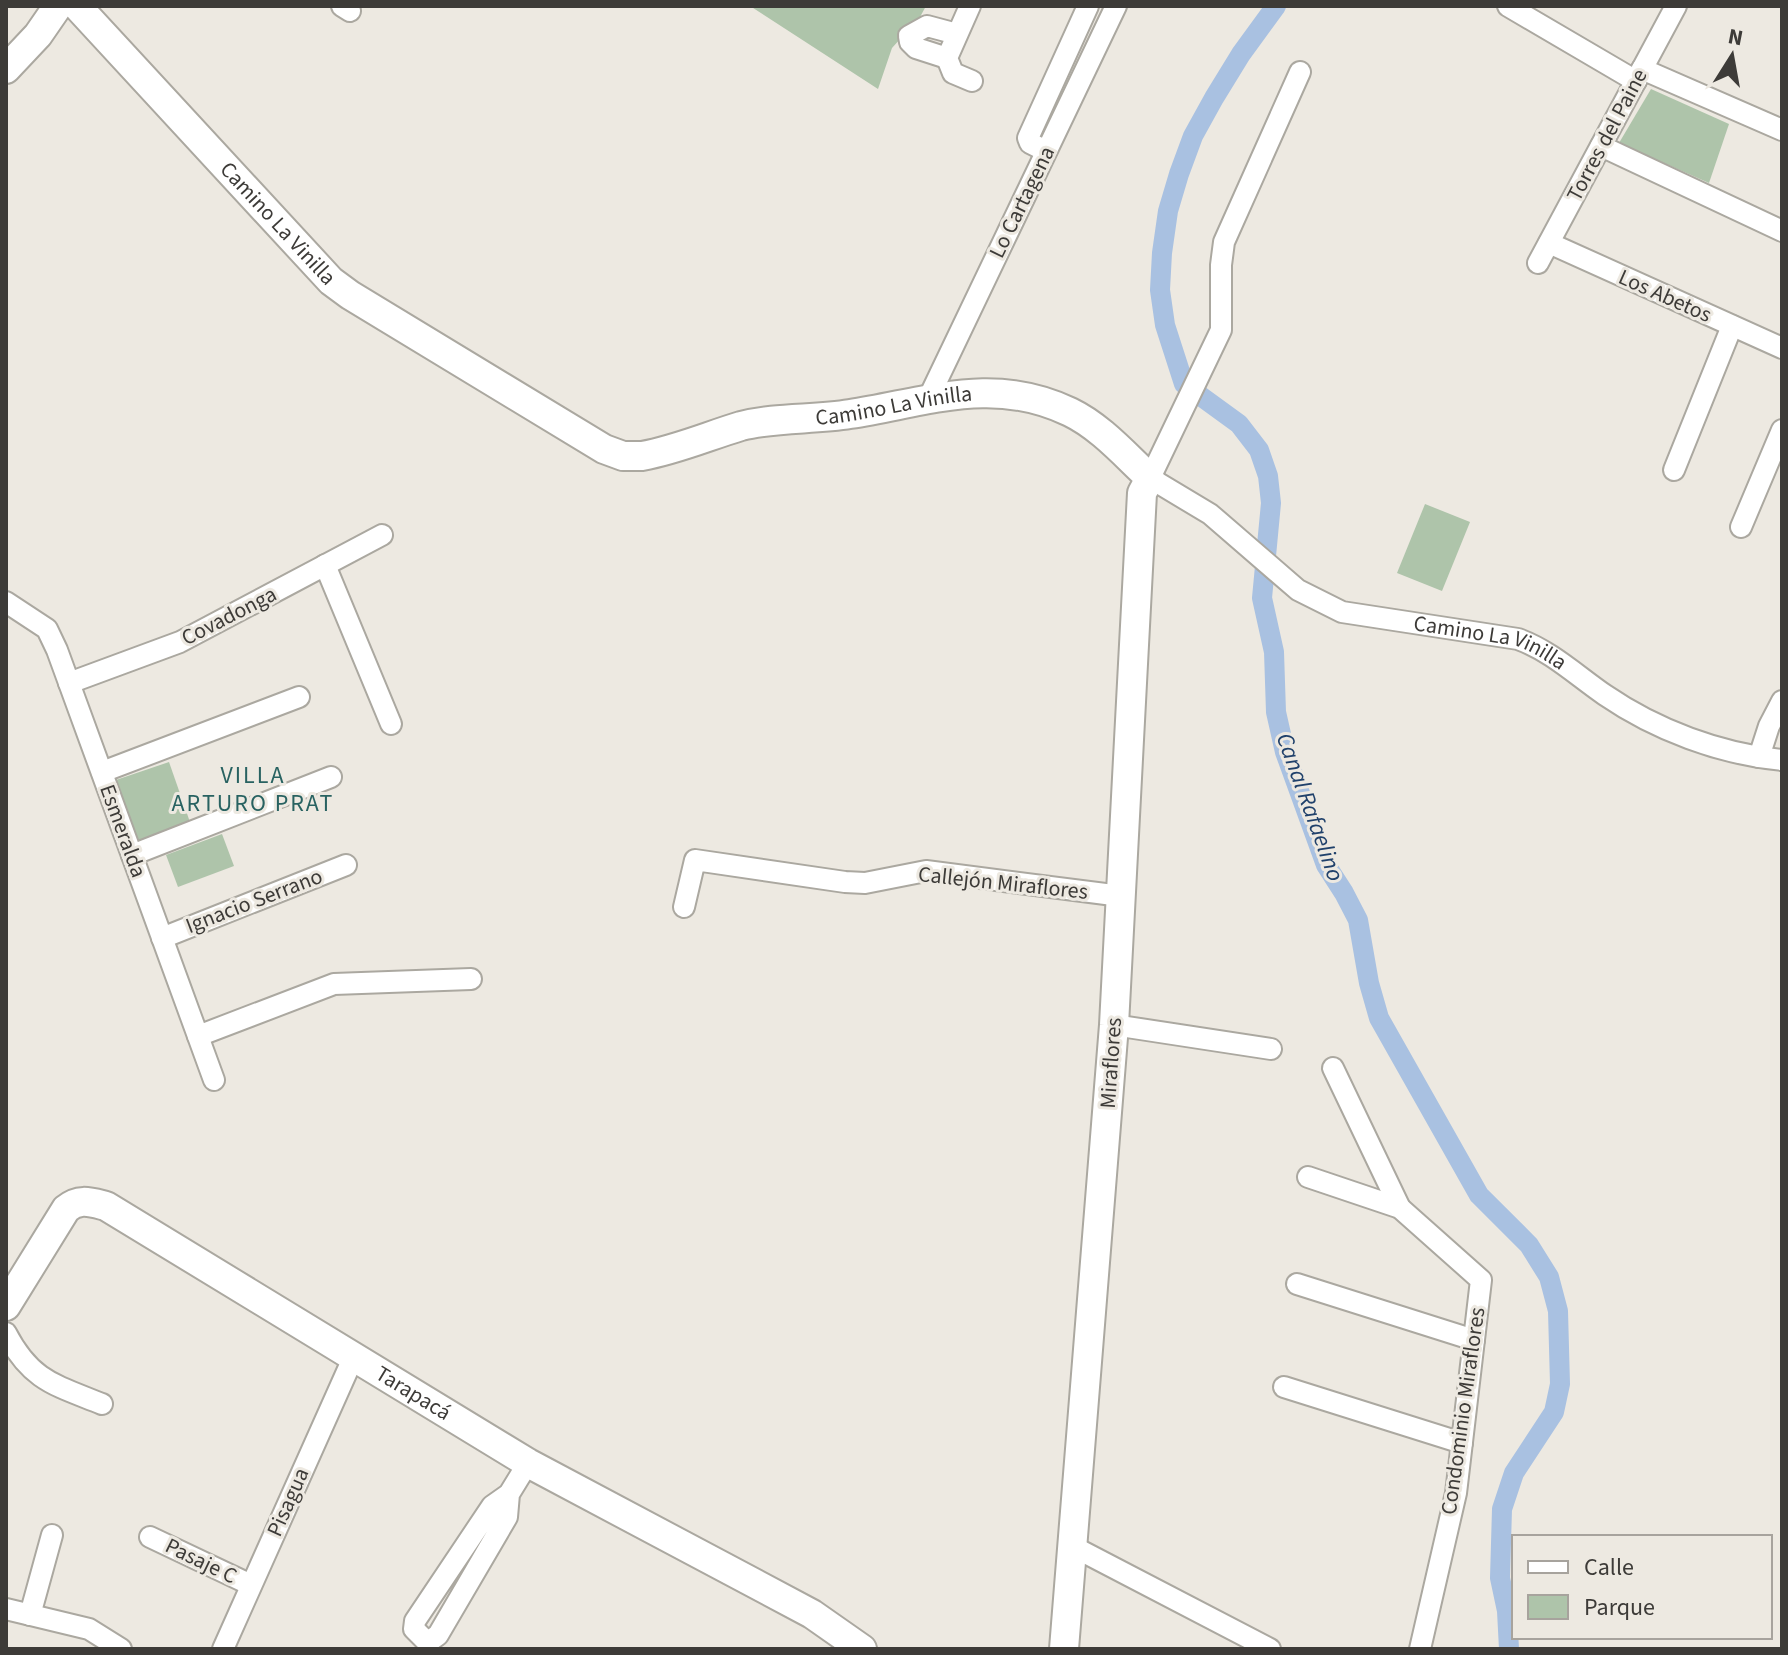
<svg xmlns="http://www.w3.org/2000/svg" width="1788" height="1655" viewBox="0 0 1788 1655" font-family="'Source Sans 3',sans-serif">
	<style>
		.green { fill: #aec4aa }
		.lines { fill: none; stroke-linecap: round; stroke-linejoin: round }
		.canal { stroke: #a9c1e1; stroke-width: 20 }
		.street-casing { stroke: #aba8a0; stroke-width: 24 }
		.secondary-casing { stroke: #aba8a0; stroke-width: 32 }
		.street { stroke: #fff; stroke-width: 20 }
		.secondary { stroke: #fff; stroke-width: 28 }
		.labels { text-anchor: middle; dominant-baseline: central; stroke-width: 6; stroke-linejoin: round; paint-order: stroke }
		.street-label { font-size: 22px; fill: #3d3b38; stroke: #ede9e1 }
		.neighbourhood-label { font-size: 24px; letter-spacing: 2px; fill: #286261; stroke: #ede9e1 }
		.water-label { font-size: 24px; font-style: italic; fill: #20416b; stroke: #ede9e1 }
	</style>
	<rect width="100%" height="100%" fill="#ede9e1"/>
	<g class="green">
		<path d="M750,6H926L920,17L892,48L878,89Z"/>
		<path d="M1651,89L1729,124L1709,183L1619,143Z"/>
		<path d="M1425,504L1470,522L1442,591L1397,573Z"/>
		<path d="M169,762L191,825L137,846L113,781Z"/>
		<path d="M222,834L234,866L178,887L166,855Z"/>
	</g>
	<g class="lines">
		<path class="canal" d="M1276,6L1241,54L1214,98L1193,136L1179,174L1168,211L1162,253L1160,290L1165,325L1184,384L1239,424L1259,450L1268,476L1271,503L1262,598L1274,652L1276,712L1285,752L1326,865L1344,893L1358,920L1369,983L1379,1018L1479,1195L1529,1245L1549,1277L1558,1311L1560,1384L1554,1412L1514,1473L1502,1509L1500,1578L1507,1611L1509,1649"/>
		<defs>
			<g id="street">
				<path d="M342,6L350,11"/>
				<path d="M970,6L947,58L953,73L972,81"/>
				<path d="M1508,6L1636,81"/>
				<path d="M947,58L916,48L910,42L909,36L927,26L957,34"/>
				<path d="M1642,69L1782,130"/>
				<path id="s1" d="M1300,72L1224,242L1221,265V330L1150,478L1210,514L1298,590L1342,612L1518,639C1551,651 1576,675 1605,695C1656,730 1720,754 1782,760"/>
				<path d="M1601,146L1782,231"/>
				<path d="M1046,151L1030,143L1028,138L1088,6"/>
				<path d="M1549,243L1782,348"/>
				<path d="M1538,263L1676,6"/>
				<path d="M929,397L1116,6"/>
				<path d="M1674,470L1732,326"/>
				<path d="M1741,527L1782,430"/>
				<path d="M325,565L391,724"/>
				<path d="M6,602L47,629L57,650L214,1080"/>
				<path d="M69,683L180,642L382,535"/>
				<path d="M1759,757L1769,726L1782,701"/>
				<path d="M102,772L299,697"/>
				<path d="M132,855L331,777"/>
				<path d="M684,907L695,860L845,882L865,883L926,871L1121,896"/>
				<path d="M162,938L346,865"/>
				<path d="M1114,1025L1271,1049"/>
				<path d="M198,1036L334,984L471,979"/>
				<path d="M1333,1068L1400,1208"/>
				<path d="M1308,1177L1400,1208L1481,1280L1456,1493L1420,1649"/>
				<path d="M1297,1284L1474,1340"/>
				<path d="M6,1333C31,1381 55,1385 102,1404"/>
				<path d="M1284,1387L1462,1443"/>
				<path d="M509,1494L492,1506L415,1621L414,1629L425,1640H431L438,1635L507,1517L509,1494L528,1463"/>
				<path d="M150,1537L251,1585"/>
				<path d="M1072,1546L1270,1649"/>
				<path d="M6,1609L89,1629L121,1649"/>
				<path d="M30,1615L52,1535"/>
				<path d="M223,1649L354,1356"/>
			</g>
			<g id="secondary">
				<path id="s2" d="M77,6L331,281L350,295L604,449L623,456H642C676,450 708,436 741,426C776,417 814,420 850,414C928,402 993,375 1070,412C1101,427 1125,455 1150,478L1142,493L1114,1025L1064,1649"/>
				<path d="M6,69L38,35L58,6"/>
				<path id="s3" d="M6,1306L66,1209C79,1198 90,1202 106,1206L528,1463L812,1614L862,1649"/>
			</g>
		</defs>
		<use href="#street" class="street-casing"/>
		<use href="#secondary" class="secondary-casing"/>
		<use href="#street" class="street"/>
		<use href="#secondary" class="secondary"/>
	</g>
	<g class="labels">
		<g class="street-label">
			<text transform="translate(1607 135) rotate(-62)">Torres del Paine</text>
			<text transform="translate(1022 202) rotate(-64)">Lo Cartagena</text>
			<text stroke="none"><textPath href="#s2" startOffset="296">Camino La Vinilla</textPath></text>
			<text transform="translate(1665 296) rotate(24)">Los Abetos</text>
			<text stroke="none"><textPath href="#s2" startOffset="992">Camino La Vinilla</textPath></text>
			<text transform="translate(229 616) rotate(-27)">Covadonga</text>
			<text stroke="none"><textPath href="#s1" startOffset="826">Camino La Vinilla</textPath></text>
			<text transform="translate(123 831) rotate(70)">Esmeralda</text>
			<text transform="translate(1003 883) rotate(6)">Callejón Miraflores</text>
			<text transform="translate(254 901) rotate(-21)">Ignacio Serrano</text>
			<text transform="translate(1111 1063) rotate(-86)">Miraflores</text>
			<text stroke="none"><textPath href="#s3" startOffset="516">Tarapacá</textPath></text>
			<text transform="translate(1463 1411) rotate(-82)">Condominio Miraflores</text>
			<text transform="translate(288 1502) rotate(-66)">Pisagua</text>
			<text transform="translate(201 1561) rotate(26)">Pasaje C</text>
		</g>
		<g class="neighbourhood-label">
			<text x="253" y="775">VILLA<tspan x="253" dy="28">ARTURO PRAT</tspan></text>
		</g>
		<g class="water-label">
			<text transform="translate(1310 807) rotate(70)">Canal Rafaelino</text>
		</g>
	</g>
	<rect width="1788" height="1655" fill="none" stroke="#3d3b38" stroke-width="16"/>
	<rect x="1512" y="1535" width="260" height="104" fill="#ede9e1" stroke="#a7a39d" stroke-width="2"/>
	<rect x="1528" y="1561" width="40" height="12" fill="#ffffff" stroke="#a7a39d" stroke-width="2"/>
	<text x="1584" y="1575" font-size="24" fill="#3d3b38">Calle</text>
	<rect x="1528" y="1595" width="40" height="24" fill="#aec4aa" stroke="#a7a39d" stroke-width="2"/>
	<text x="1584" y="1615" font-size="24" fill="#3d3b38">Parque</text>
	<g transform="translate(1732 56) rotate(11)" stroke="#ede9e1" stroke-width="6" paint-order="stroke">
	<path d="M0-6L14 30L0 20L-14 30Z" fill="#3d3b38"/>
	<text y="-12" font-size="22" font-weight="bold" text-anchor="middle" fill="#3d3b38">N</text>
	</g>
</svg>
